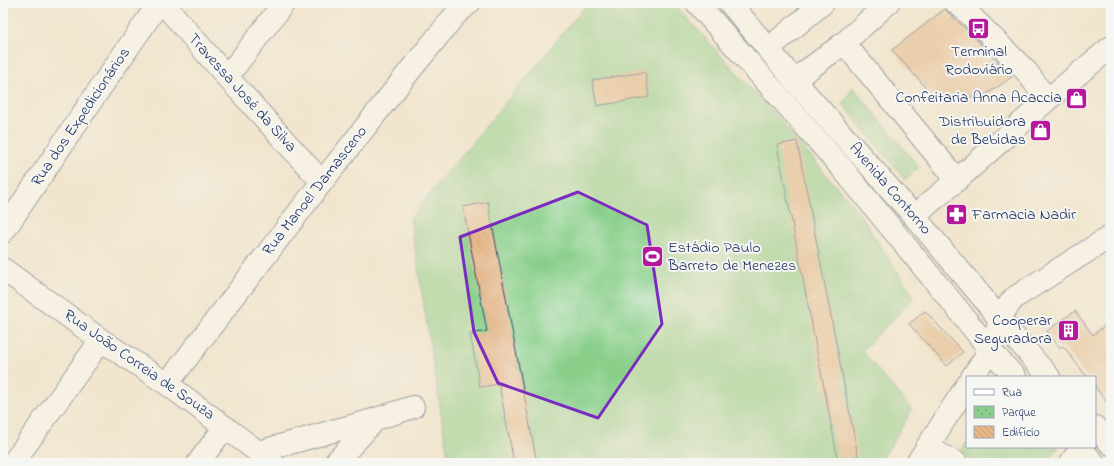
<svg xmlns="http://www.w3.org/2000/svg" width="1114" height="466" viewBox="0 0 1114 466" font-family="'Indie Flower',sans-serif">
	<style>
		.park { fill: url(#park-dots); stroke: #527f74 }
		.pitch { fill: #89cf8a; stroke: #527f74 }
		.building { fill: url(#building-back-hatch) }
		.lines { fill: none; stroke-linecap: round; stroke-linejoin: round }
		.minor-casing { stroke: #3b4a6f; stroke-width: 24 }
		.major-casing { stroke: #3b4a6f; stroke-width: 24 }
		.minor { stroke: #fff; stroke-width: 22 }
		.major { stroke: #fff; stroke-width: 22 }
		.marked { fill: none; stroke: #7b2cbf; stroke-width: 3; stroke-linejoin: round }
		.labels { text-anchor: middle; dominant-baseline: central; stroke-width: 4; stroke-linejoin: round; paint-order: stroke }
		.poi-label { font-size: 16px; fill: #1b2f5e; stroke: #f6f6f2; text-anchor: end }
		.street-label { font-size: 16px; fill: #1b2f5e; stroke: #f6f6f2 }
	</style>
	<defs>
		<pattern id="park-dots" width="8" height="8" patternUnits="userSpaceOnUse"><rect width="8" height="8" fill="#89cf8a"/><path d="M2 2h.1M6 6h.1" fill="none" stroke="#6fa874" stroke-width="1.8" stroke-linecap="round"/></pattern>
		<pattern id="building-back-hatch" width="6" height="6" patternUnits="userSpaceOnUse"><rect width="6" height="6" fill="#e8b787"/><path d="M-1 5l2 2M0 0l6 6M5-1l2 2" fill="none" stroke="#c69e77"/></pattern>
	</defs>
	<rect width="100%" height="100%" fill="#f6f6f2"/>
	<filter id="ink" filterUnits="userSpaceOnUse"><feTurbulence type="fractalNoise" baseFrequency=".025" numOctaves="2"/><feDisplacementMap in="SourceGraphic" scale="8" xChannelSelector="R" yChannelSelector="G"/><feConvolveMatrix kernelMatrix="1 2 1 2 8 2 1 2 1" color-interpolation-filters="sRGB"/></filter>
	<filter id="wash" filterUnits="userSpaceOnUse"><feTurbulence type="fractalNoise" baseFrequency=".012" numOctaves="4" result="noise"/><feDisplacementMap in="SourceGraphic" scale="16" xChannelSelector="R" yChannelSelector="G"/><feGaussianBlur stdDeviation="0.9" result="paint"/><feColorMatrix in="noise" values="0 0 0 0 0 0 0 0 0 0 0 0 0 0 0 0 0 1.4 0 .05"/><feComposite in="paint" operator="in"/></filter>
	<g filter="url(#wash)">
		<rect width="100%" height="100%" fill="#f1e5ce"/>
		<g class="park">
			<path d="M853,87L919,167L905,180L843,104Z"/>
			<path d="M967,442V447H1059L1046,463H974L959,454Z"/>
		</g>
		<path class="pitch" d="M588,3H673L780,120L858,212L914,297L862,351L912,410L880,463H449L410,218Z"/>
		<g id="blocks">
			<g class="building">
				<path d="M945,9L948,13L967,30L1012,77L986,95L939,102L892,50Z"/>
				<path d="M645,72L649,97L597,106L592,80Z"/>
				<path d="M797,141L858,456L838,460L777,145Z"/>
				<path d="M488,202L537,463H514L499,384L480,387L470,334L487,331L463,207Z"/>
				<path d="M925,311L963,352L947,366L909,324Z"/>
				<path d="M1075,311L1093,335L1111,321V408L1095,387V377H1087L1063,346L1060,348L1047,331Z"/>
			</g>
		</g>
	</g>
	<g filter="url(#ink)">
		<use href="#blocks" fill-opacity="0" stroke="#3b4a6f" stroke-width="1"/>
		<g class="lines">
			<defs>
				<g id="minor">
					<path d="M163,3L227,77L322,182"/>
					<path d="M956,3L966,11L1027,72L1047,100"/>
					<path d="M844,43L957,180"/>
					<path d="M768,49L823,3"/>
					<path d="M227,77L284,3"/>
					<path d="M794,80L844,43L888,3"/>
					<path d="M3,232L105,81L159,3"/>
					<path d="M3,269L101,340L167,384L273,463"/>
					<path d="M972,377L990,350L1000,320L1005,310L1014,298L1111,236"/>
					<path d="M167,384L322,182L408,73L456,14L469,3"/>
					<path d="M927,447L956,463"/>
					<path d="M258,452L376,419L413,407"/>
					<path d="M13,463L101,340"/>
					<path d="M198,463L225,427"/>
					<path d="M335,463L376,419"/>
					<path d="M917,463L967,385"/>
					<path d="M1071,463L1080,448"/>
				</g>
				<g id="major">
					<path d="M697,3L841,167L956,307L990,350L1015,377"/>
					<path d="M730,3L794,80L914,216L982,297L1000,320L1049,377"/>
					<path d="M914,216L957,180L1047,100L1111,47"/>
					<path d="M1095,427L1111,444"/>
					<path d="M1079,447L1094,463"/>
				</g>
			</defs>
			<use href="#minor" class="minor-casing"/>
			<use href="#major" class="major-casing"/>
			<use href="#minor" class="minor"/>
			<use href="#major" class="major"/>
		</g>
	</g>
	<path d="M0 0H1114V466H0ZM578,192L647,225L662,324L598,418L498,383L474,332L460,237Z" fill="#f1e5ce" fill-opacity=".55" fill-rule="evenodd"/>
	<path class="marked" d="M578,192L647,225L662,324L598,418L498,383L474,332L460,237Z"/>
	<defs>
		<symbol id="bus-square" viewBox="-11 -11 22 22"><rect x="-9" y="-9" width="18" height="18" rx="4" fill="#b5179e" stroke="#f6f6f2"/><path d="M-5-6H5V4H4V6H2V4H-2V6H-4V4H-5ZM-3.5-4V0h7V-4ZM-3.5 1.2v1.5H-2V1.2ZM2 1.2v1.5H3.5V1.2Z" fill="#fff"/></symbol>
		<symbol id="shop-square" viewBox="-11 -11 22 22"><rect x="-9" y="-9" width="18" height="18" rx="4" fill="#b5179e" stroke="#f6f6f2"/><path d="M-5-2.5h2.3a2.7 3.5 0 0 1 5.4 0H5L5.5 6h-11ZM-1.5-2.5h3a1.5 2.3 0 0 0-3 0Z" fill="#fff"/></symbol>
		<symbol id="pharmacy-square" viewBox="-11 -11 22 22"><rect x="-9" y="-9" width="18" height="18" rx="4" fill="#b5179e" stroke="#f6f6f2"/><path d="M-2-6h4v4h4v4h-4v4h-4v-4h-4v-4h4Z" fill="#fff"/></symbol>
		<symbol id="stadium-square" viewBox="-11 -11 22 22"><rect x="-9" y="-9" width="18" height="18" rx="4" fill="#b5179e" stroke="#f6f6f2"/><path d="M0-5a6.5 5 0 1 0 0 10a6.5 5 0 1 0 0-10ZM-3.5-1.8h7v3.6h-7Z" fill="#fff"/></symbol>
		<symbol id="building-square" viewBox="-11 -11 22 22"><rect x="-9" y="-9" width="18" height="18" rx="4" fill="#b5179e" stroke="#f6f6f2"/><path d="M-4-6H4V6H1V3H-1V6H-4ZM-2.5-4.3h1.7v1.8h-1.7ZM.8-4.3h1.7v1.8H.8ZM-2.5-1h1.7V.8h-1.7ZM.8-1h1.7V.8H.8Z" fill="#fff"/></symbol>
	</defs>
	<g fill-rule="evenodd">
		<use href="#bus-square" x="966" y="16" width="25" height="25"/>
		<use href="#shop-square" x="1064" y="86" width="25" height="25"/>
		<use href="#shop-square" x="1028" y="118" width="25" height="25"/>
		<use href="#pharmacy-square" x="944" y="202" width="25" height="25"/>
		<use href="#stadium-square" x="640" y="244" width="25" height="25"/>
		<use href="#building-square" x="1056" y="318" width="25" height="25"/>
	</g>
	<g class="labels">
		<g class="poi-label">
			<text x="979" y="52" text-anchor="middle">Terminal<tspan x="979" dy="18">Rodoviário</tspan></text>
			<text x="1062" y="98">Confeitaria Anna Acaccia</text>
			<text x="1026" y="122">Distribuidora<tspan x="1026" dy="18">de Bebidas</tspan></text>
			<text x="972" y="215" text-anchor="start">Farmacia Nadir</text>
			<text x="668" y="248" text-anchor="start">Estádio Paulo<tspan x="668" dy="18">Barreto de Menezes</tspan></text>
			<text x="1052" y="321">Cooperar<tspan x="1052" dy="18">Seguradora</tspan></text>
		</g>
		<g class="street-label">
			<text transform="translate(242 93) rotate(48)">Travessa José da Silva</text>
			<text transform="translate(81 117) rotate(-56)">Rua dos Expedicionários</text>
			<text transform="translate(890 189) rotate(49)">Avenida Contorno</text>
			<text transform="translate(315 191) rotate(-52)">Rua Manoel Damasceno</text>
			<text transform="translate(139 365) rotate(35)">Rua João Correia de Souza</text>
		</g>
	</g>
	<rect width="1114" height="466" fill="none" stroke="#f6f6f2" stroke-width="16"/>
	<rect x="966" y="376" width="130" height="72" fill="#f6f6f2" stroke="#9ea6b7"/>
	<rect x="974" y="389" width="20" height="6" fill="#ffffff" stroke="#9ea6b7"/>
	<text x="1002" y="396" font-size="12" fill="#1b2f5e">Rua</text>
	<rect x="974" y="406" width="20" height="12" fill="url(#park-dots)" stroke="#9ea6b7"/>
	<text x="1002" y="416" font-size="12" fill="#1b2f5e">Parque</text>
	<rect x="974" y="426" width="20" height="12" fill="url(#building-back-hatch)" stroke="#9ea6b7"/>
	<text x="1002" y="436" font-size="12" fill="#1b2f5e">Edifício</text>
</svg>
